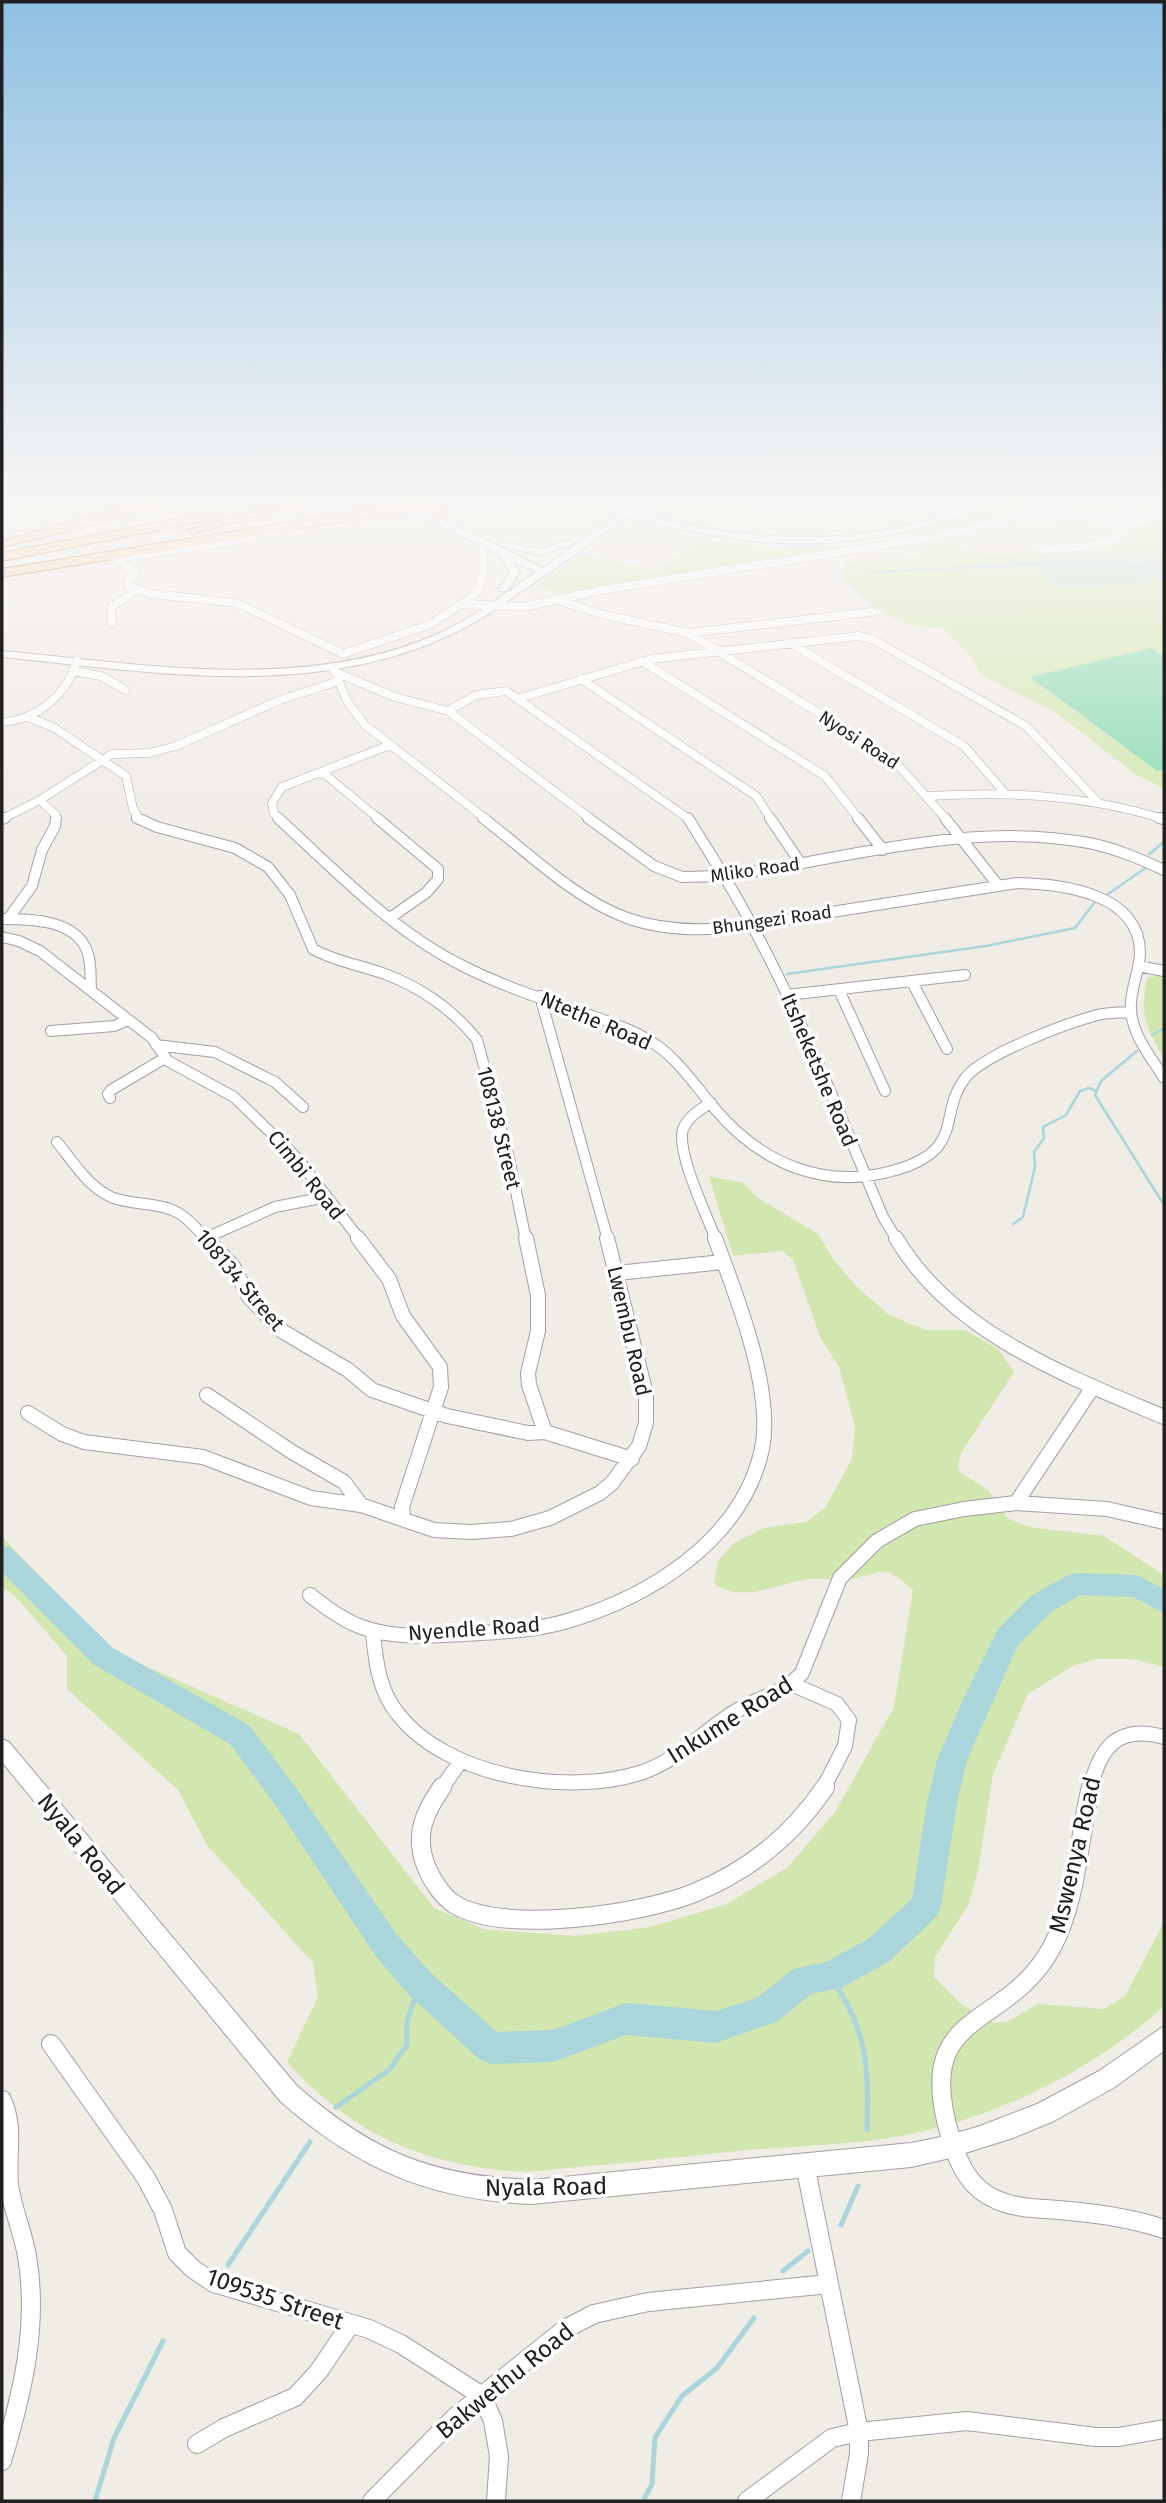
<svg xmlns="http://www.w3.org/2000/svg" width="1166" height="2503" font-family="'Fira Sans',sans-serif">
  <rect width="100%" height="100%" fill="#f0ece6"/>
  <path fill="#d1e7af" d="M1009 496H1059C1037 503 945 539 928 530L962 520Z
    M1136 523H1164V556L1092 550 1039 560 1037 564 1054 587 1097 589 1114 584H1137L1164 579V656L1152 648 1031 678 1157 771 1164 770V788L1138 776 1055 712 980 674 974 660 944 629C895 626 877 611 842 579L845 563C868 557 909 564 927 551L916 542 945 536 967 550 990 555H1005L1064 544 1108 547 1121 540Z
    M704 538 767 548 832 546 835 549 559 595 536 586 582 554 657 571Z
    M1158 975 1164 976V1059C1145 1023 1140 1019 1147 978Z
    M709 1176 743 1183 758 1198 818 1234 834 1260 857 1287 888 1314 925 1330H965L998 1349 1014 1372 961 1453 958 1466 960 1472 988 1490 1008 1518 1029 1527 1104 1536 1164 1575V1667L1133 1659H1096L1073 1666 1028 1694 993 1774 978 1871 968 1905 935 1957 934 1977 961 2004 994 2023 1007 2022 1038 2004 1104 2009 1125 1996 1164 1922V2006C1094 2070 995 2119 901 2136 851 2145 798 2146 748 2150 674 2158 600 2165 526 2172 428 2167 353 2136 287 2062L318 1997 313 1963 207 1845 178 1790 67 1689V1656L14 1595 2 1588V1537L114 1652 299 1734 434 1908 483 1929 576 1936 650 1927 727 1904 788 1867 835 1812 894 1707 913 1590C881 1561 885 1574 850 1579 836 1581 821 1577 807 1579 774 1585 744 1603 714 1584L718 1561 734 1543 763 1528 806 1522 825 1508 852 1459 855 1427 839 1367 821 1339 793 1260 782 1251 733 1256Z"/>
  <path fill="#c4ddcf" d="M1092 550 1164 556V579L1137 584H1114L1097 589 1054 587 1043 576 1037 564 1039 560Z"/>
  <path fill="#88dbb2" d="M1152 648 1164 656V770L1157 771 1030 677Z"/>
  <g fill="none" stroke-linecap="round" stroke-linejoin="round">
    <path stroke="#a9d5db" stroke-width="2.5" d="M872 572 1094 561 1164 571
      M1149 854 1164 842
      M1108 894 1147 867
      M787 974 986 946 1075 928 1095 902
      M1152 1035 1164 1028
      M1137 1051 1101 1081 1095 1095 1164 1205
      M1013 1224 1023 1217 1035 1167 1034 1152 1044 1138 1043 1127 1066 1115 1080 1091 1089 1088 1096 1091"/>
    <path stroke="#a9d5db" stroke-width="5" d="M830 1977C868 2029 869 2068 867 2130
      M336 2107 389 2070 407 2045V2021L420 1984
      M841 2225 858 2186
      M228 2265 310 2142
      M783 2271 808 2251
      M95 2501 114 2438 163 2341
      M643 2501 652 2484 655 2437 682 2396 717 2368 754 2318"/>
    <path fill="#a9d5db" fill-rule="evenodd" d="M2 1545 11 1548 113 1648 250 1726 294 1785 397 1935 431 1973 497 2032 553 2030 626 2003 716 2011 757 1998 793 1969 826 1962 868 1939 912 1899 927 1803 937 1760 966 1693 998 1629 1031 1596 1066 1576 1076 1573 1137 1575 1164 1589V1613L1133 1597 1080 1595 1051 1612 1018 1645 967 1760 957 1803 941 1906 937 1916 890 1961 841 1988 811 1994 778 2021 716 2043 626 2035 553 2062 491 2064 479 2059 409 1995 375 1955 274 1803 230 1744 93 1664 2 1572Z"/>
    <defs>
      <path id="minor-far3" d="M1024 514 1148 521
        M1044 550C1075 545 1117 552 1134 520L1124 502
        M113 556 135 573 127 583 128 586 152 594 237 603 343 654 431 624 461 604 523 607 602 590 934 537 977 527 1070 496
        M122 557 226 543 287 529
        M557 600 601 614 688 633 891 757 946 819
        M465 603C487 588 484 567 482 543
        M112 623 111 607 137 590
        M688 633 872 612
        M790 643 964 746 1004 792
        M642 661 825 776 859 819
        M333 667 347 701 365 725 486 819
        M73 671 101 676 125 690
        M335 672 395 697 448 711
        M581 679 756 796 771 819
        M520 698 651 659 858 636 872 639 1026 726 1097 801
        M27 717 53 727 126 776 133 809 139 819
        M2 722C37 720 68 694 77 660
        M322 772 379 819
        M928 796C1009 791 1086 795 1164 819
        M40 800 56 815V819
        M2 819 40 800 112 754 149 753 176 746 280 700 339 681
        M280 819 274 814 272 803 282 787 390 745
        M591 819 448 711 476 695 506 691 689 819"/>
      <path id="minor-far2" d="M137 818 157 827 235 848 268 867 290 895 313 949C336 962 361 965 385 974 420 987 454 1010 477 1040L509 1158 526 1240
        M278 818C336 871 392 931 463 966 500 985 542 999 581 1012 603 1020 625 1026 645 1038 675 1054 693 1083 715 1109 762 1164 826 1192 899 1169 966 1148 937 1114 966 1077 985 1054 1065 1024 1094 1016 1106 1012 1119 1013 1131 1012
        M377 818 438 869V879L427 892 390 918
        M483 818C528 852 573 898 627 918 695 942 770 922 838 911 898 902 957 892 1017 883 1062 884 1139 893 1140 952 1140 972 1129 990 1131 1011 1133 1036 1151 1057 1164 1078
        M588 818 654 866 682 877 724 876
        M688 818 724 876
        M770 818 801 864
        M858 818 883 850
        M945 818 997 884
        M1159 818 1164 819
        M2 819 5 818
        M724 876C789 984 834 1101 883 1217L897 1240
        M724 876C843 860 969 820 1089 843 1115 848 1140 859 1164 870
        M2 919C30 919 75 919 87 951 92 963 90 977 91 990
        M8 919 32 886 42 850 55 826 56 818
        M2 937 19 941 40 951 152 1038 168 1061 234 1097 298 1159 360 1240
        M1138 966 1164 971
        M912 982 947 1049
        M839 990 885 1091
        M787 995 965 975
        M540 996 608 1240
        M51 1031 114 1026 126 1021
        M156 1045 215 1052 275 1082 303 1107
        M110 1098 108 1094 111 1090 165 1058
        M711 1103C700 1109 688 1117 683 1129 676 1153 707 1215 716 1240
        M57 1142C73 1161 87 1186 111 1197 132 1206 159 1201 180 1214 190 1220 199 1232 208 1240
        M208 1237 275 1207 326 1197"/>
      <path id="minor-far1" d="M206 1238 233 1266 249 1297 282 1331 348 1370 372 1390 447 1416 528 1433 545 1432
        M358 1238 389 1279 403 1316 440 1367 441 1387 402 1507 403 1517
        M526 1238 538 1295V1331L528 1373 529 1385 545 1432 632 1459
        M896 1238C952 1333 1067 1376 1164 1417
        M617 1273 723 1262
        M207 1395 292 1452 344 1482 361 1505
        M28 1413 62 1434 84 1442 203 1457 311 1498 361 1505 434 1530 471 1532 511 1529 550 1518 600 1493 612 1483 639 1446 646 1423V1394L607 1238
        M1016 1503 1093 1387
        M310 1595C325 1607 341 1619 359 1626 392 1639 429 1636 464 1634 497 1632 531 1631 564 1622 648 1598 742 1541 762 1449 774 1389 736 1295 715 1238
        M373 1634C376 1663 379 1691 398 1714 447 1777 566 1796 640 1773 678 1761 704 1730 738 1710 760 1697 785 1693 802 1673L840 1578 877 1541 915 1519 964 1509 1016 1503 1107 1509 1164 1522
        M794 1685 837 1704 849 1720 845 1746 823 1789
        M441 1789 460 1762
        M1090 1789C1100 1747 1118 1724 1164 1737"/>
      <path id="minor" d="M442 1787C424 1813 414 1835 426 1866 431 1879 442 1896 454 1904 504 1935 642 1914 694 1893 748 1871 793 1835 825 1787
        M1091 1787C1078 1839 1078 1898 1052 1947 1006 2033 910 2006 951 2139 959 2165 970 2189 997 2200 1020 2210 1046 2208 1070 2211 1102 2214 1134 2219 1164 2229
        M51 2044 146 2178 163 2210 177 2253 193 2269 214 2283 369 2329 401 2344 482 2396 493 2421 499 2456 496 2501
        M2 2100C15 2128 6 2155 9 2184 12 2209 23 2232 27 2256 39 2326 22 2395 2 2461
        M805 2165 859 2432V2454L851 2501
        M197 2444 224 2428 295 2397 319 2371 350 2325
        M372 2501 455 2417 565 2329 594 2314 648 2302 829 2284
        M747 2501 832 2438 859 2432 967 2421 1096 2437H1119L1164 2429"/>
      <path id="tertiary" d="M343 496C407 496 485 540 543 568L616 515 611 512 613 510H621L638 496H648L630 512C722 534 802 547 896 528 917 524 938 517 958 510 973 505 988 495 1004 496 984 511 953 519 930 525 816 557 736 543 624 517 593 543 559 566 525 589 501 606 476 624 448 636 310 700 148 672 2 657V651C145 664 306 694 442 632 475 616 506 593 536 572L512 561 520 573 507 591H499L498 589 510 573 500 555 426 519 344 498Z
        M569 540 572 541V545L540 555 498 545 503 542 540 549Z
        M2 1739 9 1742 297 2086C373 2152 431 2176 532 2180L911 2143 946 2136 980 2126 1037 2104 1099 2071 1164 2026V2051L1115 2087 1054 2121 1013 2138 946 2159 911 2167 532 2204C430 2200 358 2169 281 2102L2 1762Z"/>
      <path id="primary" d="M163 496H181L86 527 2 547V541Z
        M309 496H328L192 534 186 530Z
        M419 496H440L438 503 447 513 445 516H437L426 504 427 501 404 511 378 516 2 577V569L378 508 397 505Z
        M206 513 212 517 210 520 2 561V553Z"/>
    </defs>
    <use href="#minor-far3" stroke="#a1a1a1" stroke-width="9"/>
    <use href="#minor-far2" stroke="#a1a1a1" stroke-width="12"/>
    <use href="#minor-far1" stroke="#a1a1a1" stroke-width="16"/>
    <use href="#minor" stroke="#a1a1a1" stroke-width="20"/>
    <use href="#tertiary" stroke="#a1a1a1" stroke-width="2"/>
    <use href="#primary" stroke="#955606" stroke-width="2"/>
    <use href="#minor-far3" stroke="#fff" stroke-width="8"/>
    <use href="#minor-far2" stroke="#fff" stroke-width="10"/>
    <use href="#minor-far1" stroke="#fff" stroke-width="14"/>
    <use href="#minor" stroke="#fff" stroke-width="18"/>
    <use href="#tertiary" fill="#fff" fill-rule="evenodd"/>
    <use href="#primary" fill="#f8caa3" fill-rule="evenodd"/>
  </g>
  <linearGradient id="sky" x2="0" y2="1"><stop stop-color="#8fc1e3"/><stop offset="0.59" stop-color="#f8f6f4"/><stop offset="1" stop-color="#f8f6f4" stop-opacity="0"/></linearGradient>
  <rect width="1166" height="846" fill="url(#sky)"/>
  <g text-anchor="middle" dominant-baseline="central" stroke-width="7" stroke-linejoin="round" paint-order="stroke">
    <g font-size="18" fill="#202020" stroke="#fff">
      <text transform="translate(859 740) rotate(33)">Nyosi Road</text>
      <text transform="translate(755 870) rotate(-8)">Mliko Road</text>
      <text transform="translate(772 920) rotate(-8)">Bhungezi Road</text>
    </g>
    <g font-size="21" fill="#202020" stroke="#fff">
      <text transform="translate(596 1021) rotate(23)">Ntethe Road</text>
      <text transform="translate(819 1070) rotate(67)">Itsheketshe Road</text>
      <text transform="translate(499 1128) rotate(76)">108138 Street</text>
      <text transform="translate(306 1175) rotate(51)">Cimbi Road</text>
      <text transform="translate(240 1280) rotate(50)">108134 Street</text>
      <text transform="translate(629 1331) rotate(77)">Lwembu Road</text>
      <text transform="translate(474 1629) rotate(-4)">Nyendle Road</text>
    </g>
    <g font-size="24" fill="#202020" stroke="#fff">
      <text transform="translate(730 1720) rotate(-32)">Inkume Road</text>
      <text transform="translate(81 1844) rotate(51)">Nyala Road</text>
      <text transform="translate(1075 1855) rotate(-77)">Mswenya Road</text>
      <text transform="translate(546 2187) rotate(-1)">Nyala Road</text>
      <text transform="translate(275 2299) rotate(19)">109535 Street</text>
      <text transform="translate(505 2381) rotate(-39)">Bakwethu Road</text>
    </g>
  </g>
  <rect width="1166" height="2503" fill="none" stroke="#202020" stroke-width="7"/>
</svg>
